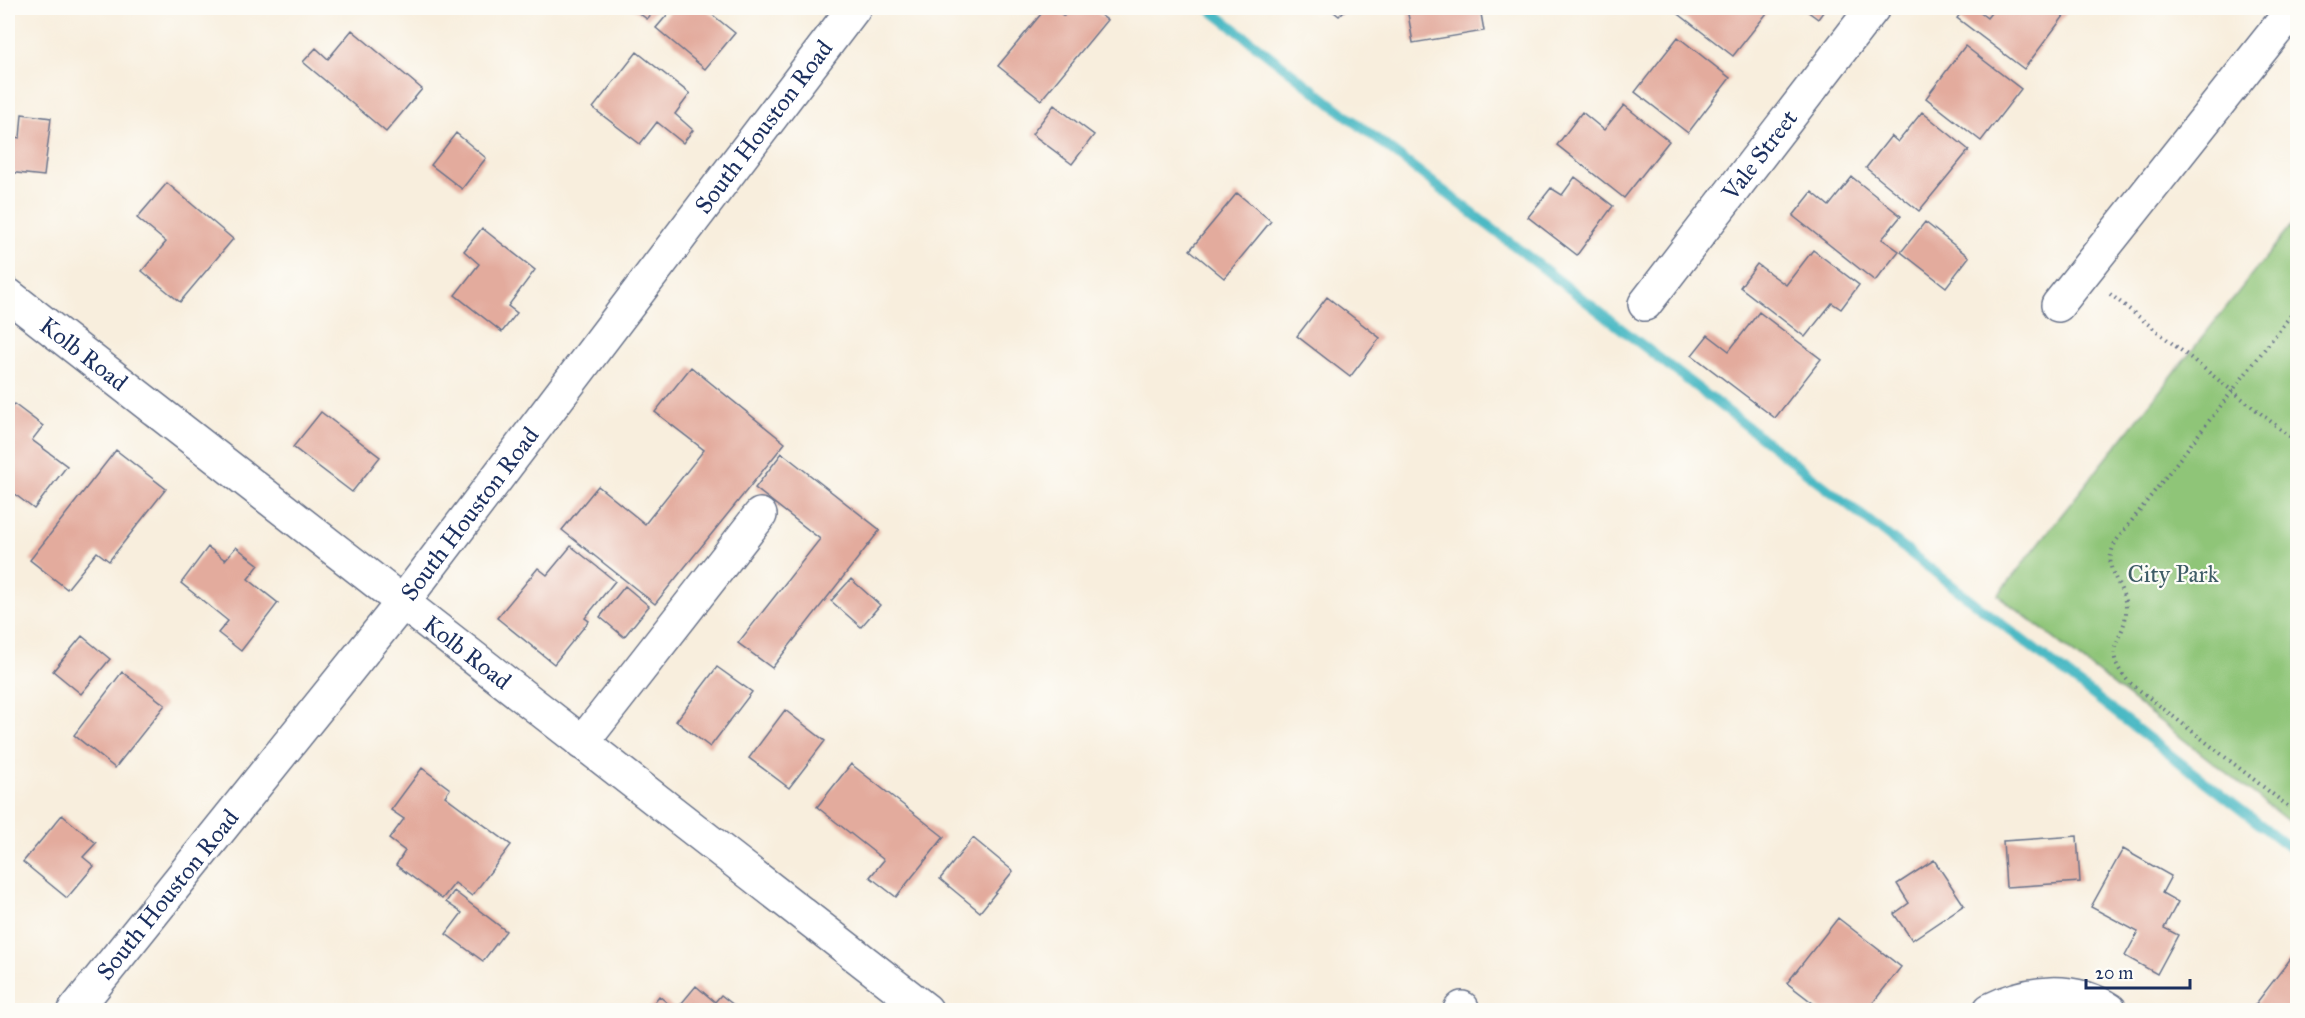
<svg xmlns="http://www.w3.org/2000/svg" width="2305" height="1018" font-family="'IM FELL Great Primer',serif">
  <rect width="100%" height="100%" fill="#fdfcf7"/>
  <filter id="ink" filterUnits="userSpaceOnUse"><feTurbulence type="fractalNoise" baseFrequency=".0167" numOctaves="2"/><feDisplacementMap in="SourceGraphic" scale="12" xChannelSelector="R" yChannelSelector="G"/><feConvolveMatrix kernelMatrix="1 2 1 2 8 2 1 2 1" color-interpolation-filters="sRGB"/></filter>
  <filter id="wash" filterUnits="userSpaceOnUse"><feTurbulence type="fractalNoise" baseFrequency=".008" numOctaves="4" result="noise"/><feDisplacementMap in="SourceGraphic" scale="24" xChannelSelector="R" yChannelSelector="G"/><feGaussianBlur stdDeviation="1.35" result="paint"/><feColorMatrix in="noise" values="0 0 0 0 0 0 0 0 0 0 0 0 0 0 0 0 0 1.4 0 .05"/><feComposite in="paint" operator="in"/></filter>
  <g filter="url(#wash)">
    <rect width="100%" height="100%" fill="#f8eedd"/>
    <path fill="#8fc578" stroke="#557a6b" stroke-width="1.5" d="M2297 218V828L1998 595Z"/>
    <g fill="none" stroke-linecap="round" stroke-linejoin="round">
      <path stroke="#4bb9c4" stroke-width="10" d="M1208 8 2298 854"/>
    </g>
    <g id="blocks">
      <path fill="#e3ab9d" d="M632 8H657L647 19Z
        M673 8H704L735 33 705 69 656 28Z
        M1046 8H1053L1064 16 1070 8H1091L1107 20 1041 100 998 66Z
        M1329 8H1347L1339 16Z
        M1407 8H1480L1484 31 1413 43Z
        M1671 8H1771L1733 56Z
        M1803 8H1826L1818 19Z
        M1965 8H1974L1987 18 1995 8H2061L2067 12 2024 69 1957 18Z
        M352 30 422 89 386 132 303 62 316 48 328 59Z
        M1678 37 1730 78 1688 133 1635 92Z
        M1965 46 2021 89 1981 141 1926 98Z
        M637 52 690 94 675 114 693 130 683 143 657 122 640 144 593 108Z
        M1054 105 1094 135 1072 164 1032 134Z
        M1624 105 1669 141 1624 198 1557 145 1582 112 1604 130Z
        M1922 112 1969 150 1919 211 1866 168 1891 136 1898 142Z
        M22 114 51 118 44 176 8 172V136L20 138Z
        M456 133 486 158 462 189 431 165Z
        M1575 177 1613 206 1577 255 1528 217 1551 188 1562 195Z
        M1852 177 1901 216 1882 239 1899 251 1875 281 1793 216 1812 192 1829 206Z
        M167 183 233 239 180 302 142 271 166 242 137 218Z
        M1237 193 1271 221 1224 278 1190 250Z
        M1925 222 1969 257 1946 287 1901 252Z
        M482 228 535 270 508 306 517 313 502 332 455 295 479 264 464 251Z
        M1813 250 1859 285 1841 309 1832 303 1805 337 1740 287 1757 264 1786 285Z
        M1327 297 1380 338 1350 377 1297 336Z
        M1759 312 1821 359 1775 418 1692 355 1708 335 1729 351Z
        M691 367 785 443 655 604 562 530 598 486 645 524 704 450 655 412Z
        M14 404 43 426 32 440 67 466 34 509 8 489V412Z
        M321 412 380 457 352 492 293 447Z
        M116 450 166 489 109 561 97 552 67 589 30 560Z
        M782 453 880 530 772 668 738 643 820 539 755 488Z
        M571 546 615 581 585 618 589 621 554 664 497 618 538 568 547 575Z
        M208 547 225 560 236 547 259 565 248 579 278 603 241 651 218 633 228 621 181 583Z
        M851 579 880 605 861 627 831 601Z
        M625 586 649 606 624 637 600 617Z
        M82 636 110 659 81 694 53 671Z
        M717 667 752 692 710 747 676 721Z
        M122 672 165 705 115 768 74 735Z
        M785 710 825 741 789 788 749 758Z
        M851 764 944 837 896 897 870 877 884 860 817 807Z
        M422 768 450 789 445 796 511 845 472 896 455 883 442 899 396 865 405 851 389 839 404 819 391 810Z
        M62 815 96 843 83 857 94 866 67 898 23 862Z
        M2077 836 2080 882 2006 887 2003 841Z
        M973 838 1013 871 980 912 940 879Z
        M2123 849 2171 876 2162 893 2178 902 2164 928 2178 935 2157 974 2125 956 2138 932 2091 907Z
        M1934 860 1964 905 1912 940 1894 914 1909 903 1897 884Z
        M454 891 506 931 483 961 446 934 462 913 446 902Z
        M1838 918 1901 967 1871 1005 1878 1010H1822L1787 983Z
        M2298 949V1010H2251Z
        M696 986 715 1002 721 995 740 1010H648L659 996 676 1010Z"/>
    </g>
  </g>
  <g filter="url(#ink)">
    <use href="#blocks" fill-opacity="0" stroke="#68728a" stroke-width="1.5"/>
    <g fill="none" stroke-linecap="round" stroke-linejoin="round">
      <defs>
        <g id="minor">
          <path id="s1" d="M8 295 926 1010"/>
          <path id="s2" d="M1645 304 1873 8"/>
          <path d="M2058 305 2294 8"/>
          <path d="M582 743 760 515"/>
          <path id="s3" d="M75 1010 402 603 854 8"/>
          <path d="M1460 1010 1462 1008"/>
          <path d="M1990 1010C2028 991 2073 986 2110 1010"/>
        </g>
      </defs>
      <use href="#minor" stroke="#68728a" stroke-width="36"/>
      <path stroke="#68728a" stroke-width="4" stroke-dasharray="1.5 4.5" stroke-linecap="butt" d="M2110 294 2298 443
        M2298 306 2116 541C2100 572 2123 579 2126 607 2128 640 2097 647 2129 682L2298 814"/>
      <use href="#minor" stroke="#fff" stroke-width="33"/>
    </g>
  </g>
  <g text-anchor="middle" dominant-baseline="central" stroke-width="4.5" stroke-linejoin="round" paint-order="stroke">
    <g font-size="24" fill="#1b2f5e" stroke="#fdfcf7">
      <text stroke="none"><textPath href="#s3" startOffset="1120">South Houston Road</textPath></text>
      <text stroke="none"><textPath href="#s2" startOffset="188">Vale Street</textPath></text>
      <text stroke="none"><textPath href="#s1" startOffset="96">Kolb Road</textPath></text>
      <text stroke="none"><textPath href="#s3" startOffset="634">South Houston Road</textPath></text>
      <text stroke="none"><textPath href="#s1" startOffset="582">Kolb Road</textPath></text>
      <text stroke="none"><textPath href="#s3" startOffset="148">South Houston Road</textPath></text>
    </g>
    <g font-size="24" fill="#3e5c66" stroke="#fdfcf7">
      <text x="2173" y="574">City Park</text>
    </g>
  </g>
  <rect width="2305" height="1018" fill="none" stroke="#fdfcf7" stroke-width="30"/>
  <path d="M2086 979v9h104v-9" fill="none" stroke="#1b2f5e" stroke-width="3"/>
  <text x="2095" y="979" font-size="18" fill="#1b2f5e" stroke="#fdfcf7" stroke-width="4.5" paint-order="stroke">20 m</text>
</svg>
